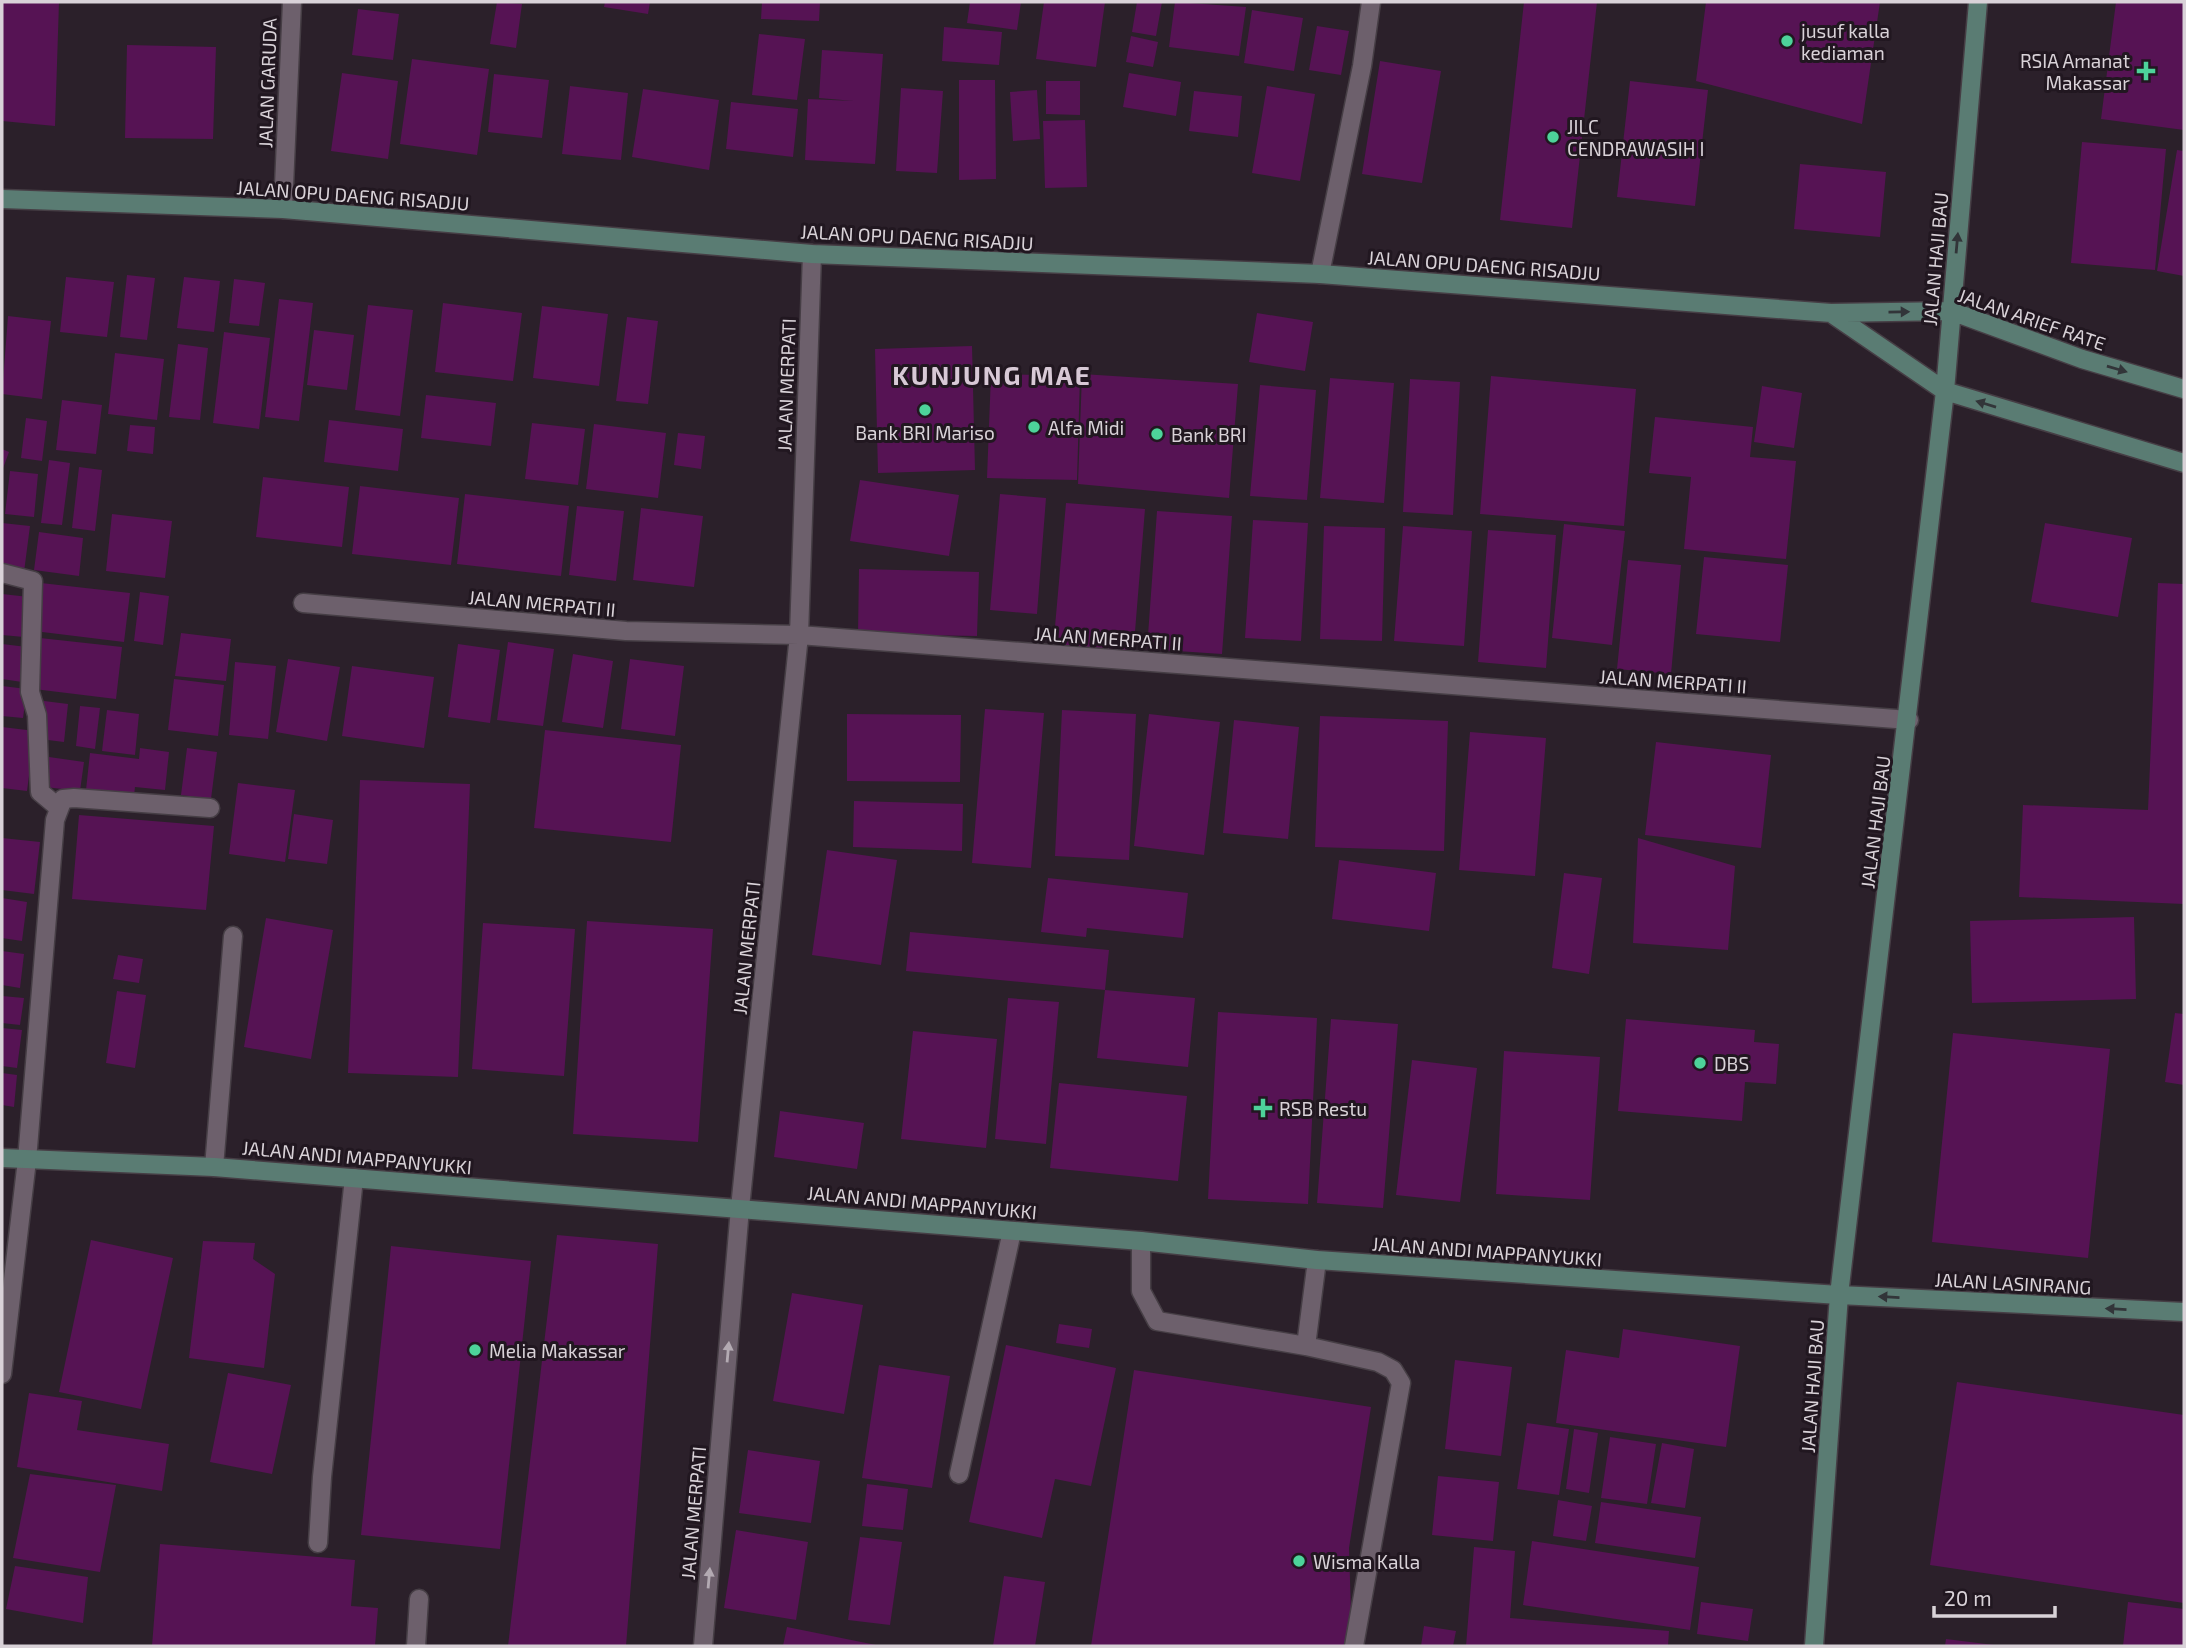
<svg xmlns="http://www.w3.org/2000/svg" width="2186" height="1648" font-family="'Exo 2',sans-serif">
  <rect width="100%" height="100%" fill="#2b202a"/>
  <path fill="#561354" d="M2 2H59L55 126 2 121Z
    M497 2 522 4 516 48 490 44Z
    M605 2H650L648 14 604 7Z
    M762 2H820L819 21 761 19Z
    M970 2H1021L1017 30 967 23Z
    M1044 2H1105L1096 67 1036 59Z
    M1137 2H1162L1156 36 1132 32Z
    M1175 2 1246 7 1239 56 1169 47Z
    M1524 2H1597L1572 228 1500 220Z
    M1706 2H1880L1862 124 1696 81Z
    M2116 2H2184V130L2101 119Z
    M358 9 399 14 393 60 352 55Z
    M1252 10 1303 18 1294 71 1244 63Z
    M1317 26 1349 31 1341 75 1309 70Z
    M944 27 1002 32 999 65 942 61Z
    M759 34 805 39 797 100 752 95Z
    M1131 36 1158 42 1153 67 1126 62Z
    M127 45 216 47 213 139 125 138Z
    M822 50 883 54 875 164 805 160 808 99 854 101 819 98Z
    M412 59 489 69 477 155 400 144Z
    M1380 61 1441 71 1422 183 1362 174Z
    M342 73 398 81 388 159 331 151Z
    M1129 73 1181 82 1176 116 1123 107Z
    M494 74 549 80 542 138 488 132Z
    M959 80H995L996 179 959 180Z
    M1046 81H1080V115L1046 114Z
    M1630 81 1708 90 1695 206 1617 197Z
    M570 86 628 93 621 160 562 154Z
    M1267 86 1315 94 1300 181 1252 173Z
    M901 88 943 91 937 173 896 171Z
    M643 89 719 100 709 170 632 157Z
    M1037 90 1040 139 1013 141 1010 92Z
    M1194 91 1242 96 1238 137 1189 131Z
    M731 102 798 109 793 157 726 149Z
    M1085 120 1087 187 1045 188 1043 121Z
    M2082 142 2166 149 2155 270 2071 263Z
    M2177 150 2184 151V276L2157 271Z
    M1800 164 1886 172 1880 237 1794 229Z
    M127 275 155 278 147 340 120 337Z
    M66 277 114 282 107 337 60 332Z
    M184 277 220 281 214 332 177 328Z
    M234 279 265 283 259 326 229 323Z
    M279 299 313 303 299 421 265 417Z
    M443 303 522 313 513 381 435 372Z
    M368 305 413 310 400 416 355 410Z
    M542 306 608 314 599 386 533 378Z
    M1257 313 1313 322 1305 371 1249 362Z
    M8 316 51 321 42 399 2 394Z
    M627 317 658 321 648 404 616 401Z
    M314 330 354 335 347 390 307 385Z
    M224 332 270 338 259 429 213 423Z
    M178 344 208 348 200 420 169 417Z
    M972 346 975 470 878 473 875 349Z
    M115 353 164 359 157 420 108 414Z
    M991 374 1080 376 1077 480 987 478Z
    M1082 374 1238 384 1229 498 1078 484Z
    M1491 376 1636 389 1624 526 1480 514Z
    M1330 378 1394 383 1384 503 1320 498Z
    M1410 379 1460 382 1453 515 1403 512Z
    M1260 385 1316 390 1307 500 1250 496Z
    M1762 386 1802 393 1794 448 1754 442Z
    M426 395 496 403 491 446 421 438Z
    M62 400 102 405 96 454 56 450Z
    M1655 417 1753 427 1750 457 1796 461 1786 559 1684 549 1691 477 1649 473Z
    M26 418 47 421 42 461 21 458Z
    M329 420 403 429 398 471 324 462Z
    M532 423 585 429 578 485 525 479Z
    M594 424 666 433 658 498 586 489Z
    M130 425 155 427 153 454 127 451Z
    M678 433 705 436 701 469 674 465Z
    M2 449 9 452 2 471Z
    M49 460 70 463 62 525 41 523Z
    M79 467 102 470 95 531 72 528Z
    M10 471 38 474 34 517 5 514Z
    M263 477 349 487 342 547 256 537Z
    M860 480 959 495 949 556 850 541Z
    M360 486 459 498 451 565 352 554Z
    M465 494 569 506 561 576 457 564Z
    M1000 494 1046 498 1037 614 990 610Z
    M1066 503 1145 509 1133 656 1053 649Z
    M577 506 624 511 616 581 569 575Z
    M641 508 703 516 694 587 633 580Z
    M1157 511 1232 516 1222 654 1147 649Z
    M112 514 172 521 165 578 106 571Z
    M1253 520 1308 523 1301 641 1245 638Z
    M2 523 30 526 24 572 2 570Z
    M2045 523 2132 538 2118 617 2031 602Z
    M1564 524 1625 531 1612 645 1552 638Z
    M1324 526 1385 528 1382 641 1320 639Z
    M1403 526 1472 531 1464 646 1394 641Z
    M1488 530 1556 535 1546 668 1478 662Z
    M39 532 83 538 79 576 34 570Z
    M1704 557 1788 565 1780 642 1696 634Z
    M1628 560 1681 565 1671 674 1617 669Z
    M859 569 979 572 977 636 858 634Z
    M41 583 130 593 124 642 34 631Z
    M2158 583 2184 584V904L2019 897 2023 805 2148 810Z
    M140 592 169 596 163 645 134 641Z
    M2 594 29 597 24 637 2 635Z
    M181 633 231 639 226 681 175 676Z
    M40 638 122 647 116 699 34 689Z
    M508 642 554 649 543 726 497 720Z
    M2 644 27 647 22 682 2 679Z
    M458 644 500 650 490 723 448 717Z
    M573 654 613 661 603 728 562 722Z
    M288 659 340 667 327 741 276 732Z
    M630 659 684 666 675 736 621 729Z
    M235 662 276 666 268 739 229 735Z
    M352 666 434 677 424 748 342 736Z
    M174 679 224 685 218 736 168 730Z
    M2 686 27 689 23 718 2 716Z
    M44 701 68 704 64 742 40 739Z
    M80 706 100 708 95 749 76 746Z
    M985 709 1044 713 1031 868 972 863Z
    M107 710 139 714 135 755 102 751Z
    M1062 710 1136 714 1129 860 1055 856Z
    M847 714 961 715 960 782 847 781Z
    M1149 714 1220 722 1204 855 1134 846Z
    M1320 716 1448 721 1444 851 1315 847Z
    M1234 720 1299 727 1288 839 1223 833Z
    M2 727 35 731 27 791 2 788Z
    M545 730 681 745 671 842 534 828Z
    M1470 732 1546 738 1535 876 1459 870Z
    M1656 742 1771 755 1761 848 1645 835Z
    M140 748 169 752 165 790 135 787 134 795 86 790 90 753 139 759Z
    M187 748 217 752 211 799 181 795Z
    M49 757 84 762 80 791 45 787Z
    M360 780 470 784 458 1077 348 1073Z
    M238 783 295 790 285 862 229 854Z
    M854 801 963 804 962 851 853 847Z
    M294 814 333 820 327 864 288 859Z
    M79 815 214 826 206 910 72 899Z
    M2 838 40 842 34 894 2 890Z
    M1638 838 1735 866 1728 950 1633 943Z
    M827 850 897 860 881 965 812 955Z
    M1339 860 1436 873 1429 931 1332 919Z
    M1564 873 1602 878 1589 974 1552 968Z
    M1048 878 1188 893 1183 938 1087 928 1086 937 1041 932Z
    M2 898 27 902 22 941 2 938Z
    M2134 917 2136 999 1972 1003 1970 921Z
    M266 918 333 930 311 1059 244 1047Z
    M587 921 713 929 698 1142 573 1134Z
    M483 923 575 929 564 1076 472 1069Z
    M910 932 1109 950 1105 990 1195 998 1188 1067 1097 1058 1105 990 906 971Z
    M2 951 24 954 20 988 2 985Z
    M118 955 143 959 139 983 113 979Z
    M117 991 146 995 135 1068 106 1063Z
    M2 996 24 998 20 1025 2 1023Z
    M1008 998 1059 1002 1046 1144 995 1139Z
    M1218 1012 1317 1018 1308 1204 1208 1199Z
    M2175 1013 2184 1014V1085L2165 1082Z
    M1331 1019 1398 1024 1383 1208 1317 1203Z
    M1626 1019 1755 1030 1754 1042 1779 1044 1776 1084 1745 1082 1742 1121 1618 1111Z
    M2 1028 22 1030 17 1068 2 1066Z
    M913 1031 997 1039 986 1148 901 1139Z
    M1953 1033 2110 1049 2088 1258 1932 1242Z
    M1504 1051 1600 1057 1590 1200 1496 1194Z
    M1412 1060 1477 1068 1460 1202 1396 1195Z
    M2 1073 17 1075 14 1107 2 1105Z
    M1059 1083 1187 1096 1178 1181 1050 1168Z
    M780 1111 864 1123 857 1169 774 1157Z
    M557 1235 658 1244 626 1646H508Z
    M91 1240 173 1258 141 1409 59 1392Z
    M203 1241 255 1243 253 1259 275 1274 264 1368 189 1358Z
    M391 1246 531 1261 500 1549 361 1535Z
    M792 1293 863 1305 844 1414 773 1401Z
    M1059 1324 1092 1329 1089 1348 1056 1343Z
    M1623 1329 1740 1346 1726 1447 1556 1423 1566 1350 1619 1358Z
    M1006 1345 1116 1368 1091 1486 1055 1479 1042 1538 969 1522Z
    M1455 1360 1512 1367 1501 1456 1445 1449Z
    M879 1365 950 1376 932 1488 862 1478Z
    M1134 1370 1371 1407 1349 1548 1352 1646H1091Z
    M228 1373 291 1385 272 1474 210 1462Z
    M1957 1382 2184 1415V1603L1930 1565Z
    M29 1393 82 1401 77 1430 169 1444 162 1491 17 1467Z
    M1527 1423 1569 1429 1559 1495 1517 1489Z
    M1574 1429 1598 1433 1589 1493 1566 1489Z
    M1610 1437 1656 1444 1647 1504 1601 1498Z
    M1662 1443 1694 1449 1685 1508 1651 1503Z
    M748 1450 820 1461 811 1523 739 1513Z
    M30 1474 116 1485 100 1572 13 1558Z
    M1438 1476 1499 1482 1493 1541 1432 1535Z
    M867 1484 908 1489 903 1530 862 1526Z
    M1558 1500 1592 1506 1586 1541 1553 1536Z
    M1601 1502 1701 1517 1695 1558 1595 1543Z
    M736 1530 808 1542 796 1620 724 1608Z
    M860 1537 902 1542 890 1625 848 1620Z
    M1532 1541 1699 1567 1690 1630 1523 1605Z
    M160 1544 355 1560 351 1606 378 1608 375 1646H152Z
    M1474 1547 1515 1551 1510 1618 1669 1631 1668 1646H1466Z
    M15 1566 88 1577 83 1623 6 1609Z
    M1004 1576 1045 1582 1035 1646H993Z
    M1701 1602 1753 1609 1748 1641 1697 1634Z
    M2128 1602 2184 1609V1646H2123Z
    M1424 1626 1456 1631 1453 1646H1421Z
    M787 1627 876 1645V1646H783Z
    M1946 1639 1994 1645V1646H1945Z"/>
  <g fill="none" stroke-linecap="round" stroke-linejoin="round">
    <defs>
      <path id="lane" d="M1141 1241V1291L1157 1321 1306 1346 1378 1362 1393 1370 1401 1383 1354 1646
        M1306 1346 1317 1260
        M959 1474 1012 1231"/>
      <path id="street" d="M283 209 292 2
        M1320 274 1362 66 1371 2
        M2 573 33 581 30 692 37 715 40 792 59 808
        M303 603 626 631 799 635 1909 720
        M214 1167 233 936
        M2 1374 27 1160 55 820 63 799 74 798 210 808
        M318 1543 322 1477 354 1178
        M416 1646 419 1599
        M703 1646 740 1208 799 635 812 254"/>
      <path id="secondary" d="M2 199 283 209 812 254 1320 274 1831 313 1951 311 2082 359 2184 389
        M1831 313 1945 391 2184 463
        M2 1158 214 1167 1141 1241 1317 1260 1839 1295 2184 1312
        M1814 1646 1839 1295 1945 391 1978 2"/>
    </defs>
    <use href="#lane" stroke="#463e45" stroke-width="21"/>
    <use href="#street" stroke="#463e45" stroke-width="21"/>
    <use href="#secondary" stroke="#463e45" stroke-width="21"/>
    <use href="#lane" stroke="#6d606c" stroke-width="18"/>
    <use href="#street" stroke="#6d606c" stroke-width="18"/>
    <use href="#secondary" stroke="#5a7c73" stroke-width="18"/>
  </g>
  <defs><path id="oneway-solid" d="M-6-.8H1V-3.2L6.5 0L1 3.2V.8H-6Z" transform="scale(1.75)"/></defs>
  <g fill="#323539">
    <use href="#oneway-solid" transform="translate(1957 243) rotate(-85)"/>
    <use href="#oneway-solid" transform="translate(1899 312) rotate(-1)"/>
    <use href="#oneway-solid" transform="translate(2117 369) rotate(16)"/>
    <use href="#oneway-solid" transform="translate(1986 404) rotate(-163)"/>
    <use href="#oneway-solid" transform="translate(1889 1297) rotate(-177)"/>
    <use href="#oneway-solid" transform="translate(2116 1309) rotate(-177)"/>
  </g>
  <g fill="#b3aab2">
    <use href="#oneway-solid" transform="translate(728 1352) rotate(-85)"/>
    <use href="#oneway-solid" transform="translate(709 1578) rotate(-85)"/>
  </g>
  <g fill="#4dd39a" stroke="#211720" stroke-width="2.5">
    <circle cx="1787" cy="41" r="7"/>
    <path d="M2142.5 60.5h7v7h7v7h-7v7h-7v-7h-7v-7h7z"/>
    <circle cx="1553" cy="137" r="7"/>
    <circle cx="925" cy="410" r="7"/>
    <circle cx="1034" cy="427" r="7"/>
    <circle cx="1157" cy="434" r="7"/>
    <circle cx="1700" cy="1063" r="7"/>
    <path d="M1259.5 1097.5h7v7h7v7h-7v7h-7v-7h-7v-7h7z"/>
    <circle cx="475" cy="1350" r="7"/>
    <circle cx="1299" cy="1561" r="7"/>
  </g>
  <g text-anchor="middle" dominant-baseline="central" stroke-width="6" stroke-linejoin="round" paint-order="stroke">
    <g font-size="19" fill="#d9d2d8" stroke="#211720" text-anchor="start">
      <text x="1801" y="30">jusuf kalla<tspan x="1801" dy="22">kediaman</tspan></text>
      <text x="2130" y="60" text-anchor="end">RSIA Amanat<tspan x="2130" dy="22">Makassar</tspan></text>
      <text x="1567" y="126">JILC<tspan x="1567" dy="22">CENDRAWASIH I</tspan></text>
      <text x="1048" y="427">Alfa Midi</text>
      <text x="925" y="432" text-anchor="middle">Bank BRI Mariso</text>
      <text x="1171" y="434">Bank BRI</text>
      <text x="1714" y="1063">DBS</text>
      <text x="1279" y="1108">RSB Restu</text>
      <text x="489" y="1350">Melia Makassar</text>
      <text x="1313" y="1561">Wisma Kalla</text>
    </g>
    <g font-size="19" fill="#d9d2d8" stroke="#211720">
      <text transform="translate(267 83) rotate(-88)">JALAN GARUDA</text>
      <text transform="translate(353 195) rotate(4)">JALAN OPU DAENG RISADJU</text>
      <text transform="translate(917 237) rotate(3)">JALAN OPU DAENG RISADJU</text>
      <text transform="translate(1935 259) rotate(-85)">JALAN HAJI BAU</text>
      <text transform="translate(1484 265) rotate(4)">JALAN OPU DAENG RISADJU</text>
      <text transform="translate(2032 319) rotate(19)">JALAN ARIEF RATE</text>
      <text transform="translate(786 385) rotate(-88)">JALAN MERPATI</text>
      <text transform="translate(542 603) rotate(5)">JALAN MERPATI II</text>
      <text transform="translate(1108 638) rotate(4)">JALAN MERPATI II</text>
      <text transform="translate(1673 681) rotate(4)">JALAN MERPATI II</text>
      <text transform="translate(1875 822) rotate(-83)">JALAN HAJI BAU</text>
      <text transform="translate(746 948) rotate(-84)">JALAN MERPATI</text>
      <text transform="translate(357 1157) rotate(5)">JALAN ANDI MAPPANYUKKI</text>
      <text transform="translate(922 1202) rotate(5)">JALAN ANDI MAPPANYUKKI</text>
      <text transform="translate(1487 1251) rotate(4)">JALAN ANDI MAPPANYUKKI</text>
      <text transform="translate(2013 1283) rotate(3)">JALAN LASINRANG</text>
      <text transform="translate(1812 1386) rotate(-86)">JALAN HAJI BAU</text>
      <text transform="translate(693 1513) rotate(-85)">JALAN MERPATI</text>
    </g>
    <g font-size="26" font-weight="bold" letter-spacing="2" fill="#d8c9d6" stroke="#211720">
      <text x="992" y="374">KUNJUNG MAE</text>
    </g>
  </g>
  <rect width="2186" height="1648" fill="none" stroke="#d9d2d8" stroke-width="7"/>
  <path d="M1934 1606v10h121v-10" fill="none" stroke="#d9d2d8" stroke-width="3.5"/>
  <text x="1944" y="1606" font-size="21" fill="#d9d2d8" stroke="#211720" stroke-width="5" paint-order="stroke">20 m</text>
</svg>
